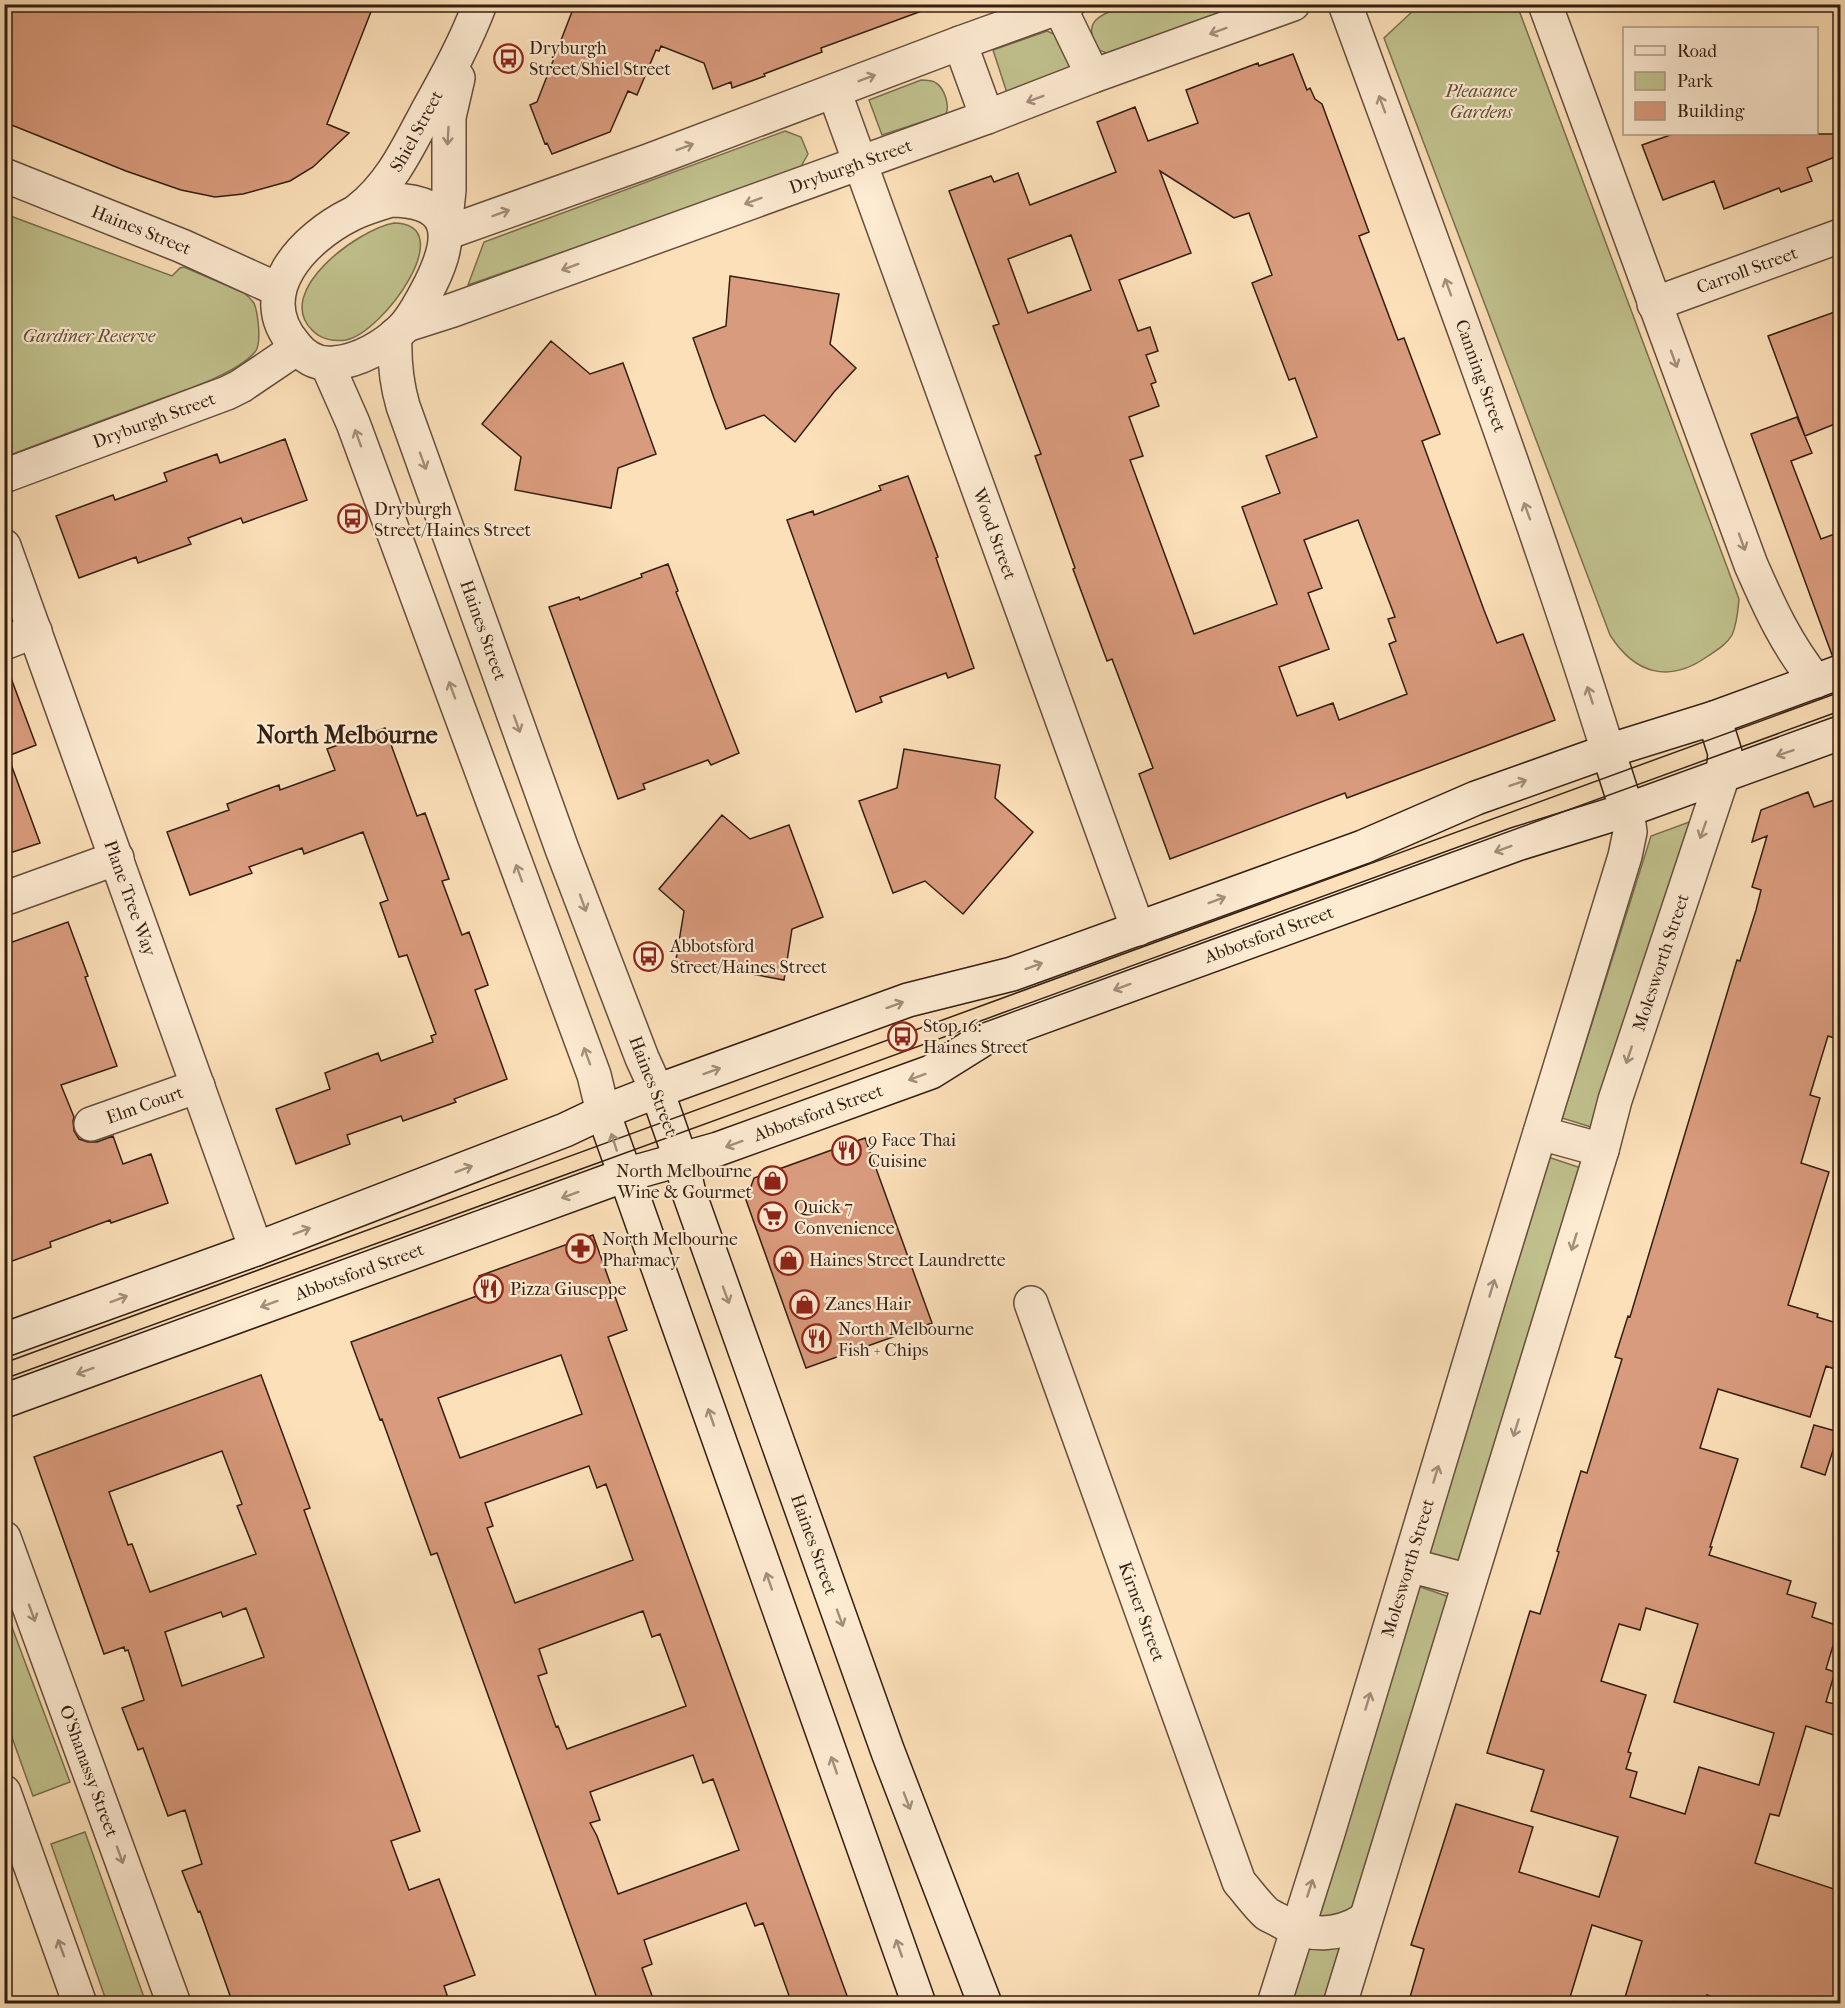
<svg xmlns="http://www.w3.org/2000/svg" width="1845" height="2008" font-family="'IM FELL French Canon',serif">
  <rect width="100%" height="100%" fill="#fce0b9"/>
  <filter id="stains"><feTurbulence type="fractalNoise" baseFrequency=".00333" numOctaves="4"/><feColorMatrix values="0 0 0 0 .2 0 0 0 0 .09 0 0 0 0 .02 0 0 0 .5 -.17"/></filter>
  <radialGradient id="worn" r=".72"><stop offset=".6" stop-color="#630" stop-opacity="0"/><stop offset="1" stop-color="#630" stop-opacity=".3"/></radialGradient>
  <path fill="#c1c28e" stroke="#7a7050" stroke-width="1.5" d="M1424 4 1517 5 1739 599C1738 610 1737 624 1732 635 1727 644 1717 650 1708 656 1669 684 1635 674 1610 635L1384 38 1416 8Z
    M1130 5H1252L1111 55 1099 50C1078 19 1105 13 1130 5Z
    M1047 31 1067 40 1073 58 1063 77 1008 96 993 50Z
    M921 80C926 80 932 80 936 83 944 88 950 105 946 114L882 135 869 100Z
    M785 131 801 137 808 154 799 170 468 285 484 242Z
    M5 214 172 276 180 268 184 267 244 293C248 296 251 299 254 303 258 313 262 344 255 352 234 376 178 392 147 404 100 421 52 439 5 457Z
    M394 223C461 224 384 332 346 340 334 342 320 339 312 330 273 291 359 229 394 223Z
    M1692 821 1591 1127 1562 1118 1651 836Z
    M1548 1157 1584 1169 1460 1565 1426 1554Z
    M1415 1585 1452 1598 1329 2003 1287 2004Z
    M4 1606 70 1782 33 1796 5 1718Z
    M85 1832 146 2003H107L51 1844Z"/>
  <path fill="#d99b7d" stroke="#331e12" stroke-width="1.5" fill-rule="evenodd" d="M4 4H374L327 124 349 133 313 167 290 181 243 194 215 197 181 190 126 171 4 122Z
    M575 4H929L930 8 821 48 822 52 764 74 765 76 732 88 731 82 713 89 704 63 661 46 659 51 656 50 637 95 628 91 610 132 552 154 547 143 545 144 530 105 537 102Z
    M1293 54 1307 90 1310 88 1315 99 1322 104 1369 232 1359 236 1398 340 1404 338 1440 434 1422 441 1484 610 1497 643 1523 634 1555 720 1347 798 1345 793 1170 859 1139 774 1153 768 1112 659 1107 661 1073 569 1075 568 1035 456 1041 454 993 326 999 324 949 191 991 176 994 182 1018 173 1030 205 1116 172 1097 122 1135 107 1148 141 1198 123 1186 90 1258 63 1259 66ZM1160 171 1234 218 1249 213 1272 275 1252 283 1289 380 1295 378 1317 437 1266 456 1280 493 1242 507 1277 604 1194 634 1130 460 1143 456 1129 417 1159 406 1151 384 1156 382 1146 355 1158 351 1150 327 1138 331 1119 280 1191 253ZM1071 235 1091 290 1028 313 1008 259ZM1358 520 1395 617 1388 619 1396 641 1389 644 1407 694 1339 720 1333 703 1297 716 1279 667 1329 649 1308 593 1322 588 1304 540Z
    M1673 134H1840V155L1807 168 1812 181 1781 192 1779 188 1724 209 1714 181 1663 200 1642 145Z
    M730 276 839 294 830 344 856 368 834 392 795 442 764 415 726 429 714 398 693 338 726 326Z
    M1840 310V422L1805 436 1768 336Z
    M551 341 590 374 623 363 656 454 618 468 611 508 515 490 521 457 482 424Z
    M1797 417 1812 453 1791 461 1821 539 1840 532V654L1832 655 1751 434Z
    M285 439 307 500 243 523 241 518 188 538 191 544 138 563 136 557 79 578 56 516 113 495 115 500 167 481 164 473 217 454 220 463Z
    M908 476 938 557 936 558 974 668 948 678 946 673 880 697 882 702 856 712 787 520 813 511 814 515 881 490 879 486Z
    M668 564 678 591 676 592 739 753 711 765 708 760 643 784 645 789 618 799 549 607 579 597 580 600 642 577 641 574Z
    M4 670H8L36 745 8 756 40 843 4 855Z
    M385 728 417 816 425 813 449 879 442 881 462 935 469 932 488 985 475 990 507 1079 454 1099 456 1102 403 1121 401 1116 347 1135 350 1144 296 1164 276 1109 330 1089 325 1073 378 1053 381 1061 433 1042 431 1036 436 1034 407 955 399 957 380 903 388 900 363 832 304 854 302 848 249 867 252 873 190 895 167 832 229 810 227 804 279 785 280 790 335 770 327 749Z
    M904 749 1000 765 995 798 1033 832 963 914 925 881 893 893 859 801 897 788Z
    M1808 792 1814 807 1840 798V1040L1828 1036 1810 1095 1820 1098 1801 1163 1829 1172 1788 1305 1818 1314 1817 1317 1840 1324V1371L1826 1366 1810 1417 1718 1389 1700 1448 1738 1459 1710 1547H1712L1709 1555 1791 1581 1787 1594 1816 1603 1812 1617 1839 1626 1826 1669 1835 1672 1826 1702 1840 1705V1737L1806 1726 1779 1816 1770 1814 1755 1863 1840 1891V2004H1733L1707 1995 1704 2004H1623L1642 1941 1592 1925 1568 2004H1408L1424 1949 1411 1945 1456 1804 1533 1827 1519 1872 1599 1897 1618 1837 1531 1811 1544 1770 1487 1753 1530 1611 1540 1614 1559 1552 1557 1551 1581 1471 1587 1473 1622 1359 1615 1357 1628 1316 1630 1317 1737 960 1740 961 1756 910 1761 890 1752 887 1767 836 1752 842 1761 810ZM1646 1608 1698 1624 1674 1702 1774 1733 1759 1785 1699 1767 1685 1814 1630 1797 1637 1772 1626 1769 1631 1753 1628 1752 1646 1695 1601 1681 1619 1624 1640 1630Z
    M722 815 750 839 789 825 823 917 792 929 784 980 676 960 684 911 659 889Z
    M68 922 88 976 85 977 117 1066 61 1085 74 1117 73 1121 74 1131 79 1139 88 1142H97L113 1136 123 1164 151 1154 168 1203 111 1223 110 1220 50 1242 51 1247 4 1264V945Z
    M865 1138 932 1323 806 1368 746 1200 754 1178Z
    M593 1235 627 1330 608 1337 850 2004H792L763 1923 755 1926 746 1903 644 1940 652 1964 642 1968 655 2004H599L437 1553 431 1555 382 1419 380 1420 351 1342 485 1293 479 1276ZM561 1355 582 1414 460 1458 438 1398ZM589 1466 597 1488 606 1484 633 1560 515 1603 487 1528 493 1526 485 1503ZM643 1611 652 1637 660 1634 686 1706 567 1749 558 1726 556 1727 538 1676 547 1673 539 1649ZM693 1755 703 1783 713 1779 739 1850 618 1894 597 1836 590 1823 600 1820 590 1792Z
    M261 1375 310 1508 304 1510 420 1831 391 1841 409 1890 439 1879 475 1975 444 1986 450 2004H233L200 1911 198 1912 182 1871 202 1864 185 1810 168 1816 143 1748 138 1750 122 1708 144 1700 128 1650 125 1651 124 1647 104 1654 34 1457ZM222 1451 242 1504 237 1506 256 1554 150 1592 132 1544 128 1545 109 1492ZM246 1608 264 1657 182 1686 165 1632 221 1612 223 1617Z
    M1814 1425 1839 1432 1825 1475 1801 1467Z"/>
  <g fill="none" stroke-linecap="round" stroke-linejoin="round">
    <defs>
      <g id="street">
        <path id="s1" d="M1345 4C1436 252 1529 499 1608 751"/>
        <path d="M1545 4 1751 565C1769 606 1787 646 1816 681"/>
        <path d="M1060 8 1093 76"/>
        <path d="M960 43 987 117"/>
        <path id="s2" d="M834 91 1138 929"/>
        <path id="s3" d="M4 175 182 246 279 290"/>
        <path d="M391 200C454 201 454 236 431 283 423 298 414 317 402 329 385 346 359 361 334 363 318 365 305 358 295 345 249 293 305 237 352 214 364 208 378 204 391 200Z"/>
        <path id="s4" d="M358 210C392 184 409 145 429 108 448 74 466 41 480 4"/>
        <path d="M445 229 449 190V117L458 78"/>
        <path d="M446 233 648 161 960 43 1068 4"/>
        <path id="s5" d="M1654 304 1840 236"/>
        <path id="s6" d="M406 325 453 310 987 117 1093 76 1293 4"/>
        <path id="s7" d="M395 335C394 360 396 382 403 406L562 849 642 1058 657 1091"/>
        <path d="M327 364 353 423 594 1075 603 1112"/>
        <path id="s8" d="M4 476 227 393 241 386 297 348"/>
        <path id="s9" d="M4 546 256 1249"/>
        <path d="M4 643 35 631"/>
        <path d="M9 897 117 858"/>
        <path id="s10" d="M91 1124 198 1086"/>
        <path d="M1540 1133 1602 1150"/>
        <path id="s11" d="M1031 1303 1239 1882C1248 1892 1257 1905 1267 1914 1272 1917 1279 1920 1284 1923 1311 1937 1339 1936 1364 1920"/>
        <path id="s12" d="M4 1538 174 2004"/>
        <path d="M1409 1565 1469 1581"/>
        <path d="M4 1792 80 2004"/>
        <path id="s13" d="M1274 2004 1328 1833 1490 1295 1625 856 1630 832 1627 810"/>
        <path id="s14" d="M1340 2004 1602 1150 1615 1100 1723 775"/>
      </g>
      <g id="secondary">
        <path d="M1714 718 1725 753 1723 775"/>
        <path d="M1608 751 1627 810"/>
        <path id="s15" d="M657 1091 681 1160 689 1193 888 1752 985 2004"/>
        <path d="M603 1112 919 2004"/>
        <path d="M4 1340 256 1249 565 1130 603 1112 657 1091 908 1000 1012 974 1363 847 1476 798 1608 751 1714 718 1840 672"/>
        <path id="s16" d="M4 1401 625 1175 718 1149 931 1072 987 1037 1006 1030 1517 844 1627 810 1840 733"/>
      </g>
    </defs>
    <use href="#street" stroke="#654e3c" stroke-width="36"/>
    <use href="#secondary" stroke="#331e12" stroke-width="36"/>
    <use href="#street" stroke="#fdebd2" stroke-width="33"/>
    <use href="#secondary" stroke="#fdebd2" stroke-width="33"/>
    <path stroke="#331e12" stroke-width="1.5" d="M4 1363 1840 692
      M4 1379 1840 711"/>
  </g>
  <defs><path id="oneway-shaft" d="M-6 0H5M1.5-3L5.5 0L1.5 3" fill="none" stroke-width="1.6" stroke-linecap="round" stroke-linejoin="round" transform="scale(1.5)"/></defs>
  <g stroke="#a28f7c">
    <use href="#oneway-shaft" transform="translate(1218 31) rotate(160)"/>
    <use href="#oneway-shaft" transform="translate(867 78) rotate(-21)"/>
    <use href="#oneway-shaft" transform="translate(1035 99) rotate(159)"/>
    <use href="#oneway-shaft" transform="translate(1382 104) rotate(-110)"/>
    <use href="#oneway-shaft" transform="translate(448 136) rotate(93)"/>
    <use href="#oneway-shaft" transform="translate(685 147) rotate(-20)"/>
    <use href="#oneway-shaft" transform="translate(753 201) rotate(160)"/>
    <use href="#oneway-shaft" transform="translate(501 213) rotate(-20)"/>
    <use href="#oneway-shaft" transform="translate(570 267) rotate(160)"/>
    <use href="#oneway-shaft" transform="translate(1448 287) rotate(-110)"/>
    <use href="#oneway-shaft" transform="translate(1674 359) rotate(70)"/>
    <use href="#oneway-shaft" transform="translate(358 438) rotate(-110)"/>
    <use href="#oneway-shaft" transform="translate(423 461) rotate(70)"/>
    <use href="#oneway-shaft" transform="translate(1527 511) rotate(-110)"/>
    <use href="#oneway-shaft" transform="translate(1742 542) rotate(70)"/>
    <use href="#oneway-shaft" transform="translate(452 690) rotate(-110)"/>
    <use href="#oneway-shaft" transform="translate(1590 695) rotate(-108)"/>
    <use href="#oneway-shaft" transform="translate(517 724) rotate(70)"/>
    <use href="#oneway-shaft" transform="translate(1785 753) rotate(161)"/>
    <use href="#oneway-shaft" transform="translate(1518 783) rotate(-19)"/>
    <use href="#oneway-shaft" transform="translate(1703 830) rotate(110)"/>
    <use href="#oneway-shaft" transform="translate(1503 849) rotate(160)"/>
    <use href="#oneway-shaft" transform="translate(519 873) rotate(-110)"/>
    <use href="#oneway-shaft" transform="translate(1217 900) rotate(-20)"/>
    <use href="#oneway-shaft" transform="translate(583 903) rotate(70)"/>
    <use href="#oneway-shaft" transform="translate(1034 966) rotate(-20)"/>
    <use href="#oneway-shaft" transform="translate(1122 987) rotate(160)"/>
    <use href="#oneway-shaft" transform="translate(895 1005) rotate(-20)"/>
    <use href="#oneway-shaft" transform="translate(1629 1055) rotate(108)"/>
    <use href="#oneway-shaft" transform="translate(587 1056) rotate(-110)"/>
    <use href="#oneway-shaft" transform="translate(712 1071) rotate(-20)"/>
    <use href="#oneway-shaft" transform="translate(917 1077) rotate(160)"/>
    <use href="#oneway-shaft" transform="translate(614 1142) rotate(-108)"/>
    <use href="#oneway-shaft" transform="translate(734 1144) rotate(160)"/>
    <use href="#oneway-shaft" transform="translate(464 1169) rotate(-21)"/>
    <use href="#oneway-shaft" transform="translate(570 1195) rotate(160)"/>
    <use href="#oneway-shaft" transform="translate(302 1231) rotate(-21)"/>
    <use href="#oneway-shaft" transform="translate(1574 1242) rotate(107)"/>
    <use href="#oneway-shaft" transform="translate(1492 1288) rotate(-73)"/>
    <use href="#oneway-shaft" transform="translate(726 1295) rotate(70)"/>
    <use href="#oneway-shaft" transform="translate(119 1299) rotate(-20)"/>
    <use href="#oneway-shaft" transform="translate(269 1304) rotate(160)"/>
    <use href="#oneway-shaft" transform="translate(85 1371) rotate(160)"/>
    <use href="#oneway-shaft" transform="translate(711 1417) rotate(-109)"/>
    <use href="#oneway-shaft" transform="translate(1516 1428) rotate(107)"/>
    <use href="#oneway-shaft" transform="translate(1436 1474) rotate(-73)"/>
    <use href="#oneway-shaft" transform="translate(769 1581) rotate(-109)"/>
    <use href="#oneway-shaft" transform="translate(32 1613) rotate(70)"/>
    <use href="#oneway-shaft" transform="translate(840 1618) rotate(70)"/>
    <use href="#oneway-shaft" transform="translate(1368 1701) rotate(-73)"/>
    <use href="#oneway-shaft" transform="translate(834 1765) rotate(-109)"/>
    <use href="#oneway-shaft" transform="translate(907 1801) rotate(69)"/>
    <use href="#oneway-shaft" transform="translate(120 1855) rotate(70)"/>
    <use href="#oneway-shaft" transform="translate(1310 1888) rotate(-72)"/>
    <use href="#oneway-shaft" transform="translate(61 1948) rotate(-110)"/>
    <use href="#oneway-shaft" transform="translate(899 1948) rotate(-109)"/>
  </g>
  <defs>
    <symbol id="bus-ring" viewBox="-11 -11 22 22"><circle r="9.5" fill="#fdebd2" stroke="#8f2418" stroke-width="1.5"/><path d="M-5-6H5V4H4V6H2V4H-2V6H-4V4H-5ZM-3.5-4V0h7V-4ZM-3.5 1.2v1.5H-2V1.2ZM2 1.2v1.5H3.5V1.2Z" fill="#8f2418"/></symbol>
    <symbol id="restaurant-ring" viewBox="-11 -11 22 22"><circle r="9.5" fill="#fdebd2" stroke="#8f2418" stroke-width="1.5"/><path d="M-5-6h1v4h1v-4h1v4h1v-4h1v5L-1.5 .5V6h-2V.5L-5-1ZM5-6V6H3V1.5H1.5Q1.5-4 5-6Z" fill="#8f2418"/></symbol>
    <symbol id="shop-ring" viewBox="-11 -11 22 22"><circle r="9.5" fill="#fdebd2" stroke="#8f2418" stroke-width="1.5"/><path d="M-5-2.5h2.3a2.7 3.5 0 0 1 5.4 0H5L5.5 6h-11ZM-1.5-2.5h3a1.5 2.3 0 0 0-3 0Z" fill="#8f2418"/></symbol>
    <symbol id="supermarket-ring" viewBox="-11 -11 22 22"><circle r="9.5" fill="#fdebd2" stroke="#8f2418" stroke-width="1.5"/><path d="M-6-5.5h2.5l.6 2H6L4.5 2H-2.5L-4.4-4H-6ZM-1.5 3.2a1.3 1.3 0 1 0 .1 0ZM3 3.2a1.3 1.3 0 1 0 .1 0Z" fill="#8f2418"/></symbol>
    <symbol id="pharmacy-ring" viewBox="-11 -11 22 22"><circle r="9.5" fill="#fdebd2" stroke="#8f2418" stroke-width="1.5"/><path d="M-2-6h4v4h4v4h-4v4h-4v-4h-4v-4h4Z" fill="#8f2418"/></symbol>
  </defs>
  <g fill-rule="evenodd">
    <use href="#bus-ring" x="492" y="42" width="33" height="33"/>
    <use href="#bus-ring" x="336" y="502" width="33" height="33"/>
    <use href="#bus-ring" x="632" y="940" width="33" height="33"/>
    <use href="#bus-ring" x="886" y="1020" width="33" height="33"/>
    <use href="#restaurant-ring" x="830" y="1134" width="33" height="33"/>
    <use href="#shop-ring" x="756" y="1164" width="33" height="33"/>
    <use href="#supermarket-ring" x="756" y="1200" width="33" height="33"/>
    <use href="#pharmacy-ring" x="564" y="1232" width="33" height="33"/>
    <use href="#shop-ring" x="772" y="1244" width="33" height="33"/>
    <use href="#restaurant-ring" x="472" y="1272" width="33" height="33"/>
    <use href="#shop-ring" x="788" y="1288" width="33" height="33"/>
    <use href="#restaurant-ring" x="800" y="1322" width="33" height="33"/>
  </g>
  <g text-anchor="middle" dominant-baseline="central" stroke-width="4.5" stroke-linejoin="round" paint-order="stroke">
    <g font-size="18" fill="#331e12" stroke="#fdebd2" text-anchor="start">
      <text x="529" y="48">Dryburgh<tspan x="529" dy="21">Street/Shiel Street</tspan></text>
      <text x="374" y="509">Dryburgh<tspan x="374" dy="21">Street/Haines Street</tspan></text>
      <text x="670" y="946">Abbotsford<tspan x="670" dy="21">Street/Haines Street</tspan></text>
      <text x="923" y="1026">Stop 16:<tspan x="923" dy="21">Haines Street</tspan></text>
      <text x="868" y="1140">9 Face Thai<tspan x="868" dy="21">Cuisine</tspan></text>
      <text x="752" y="1171" text-anchor="end">North Melbourne<tspan x="752" dy="21">Wine &amp; Gourmet</tspan></text>
      <text x="794" y="1207">Quick 7<tspan x="794" dy="21">Convenience</tspan></text>
      <text x="602" y="1239">North Melbourne<tspan x="602" dy="21">Pharmacy</tspan></text>
      <text x="809" y="1260">Haines Street Laundrette</text>
      <text x="510" y="1289">Pizza Giuseppe</text>
      <text x="825" y="1304">Zanes Hair</text>
      <text x="838" y="1329">North Melbourne<tspan x="838" dy="21">Fish + Chips</tspan></text>
    </g>
    <g font-size="18" font-style="italic" fill="#5e4f37" stroke="#fdebd2">
      <text x="1481" y="91">Pleasance<tspan x="1481" dy="21">Gardens</tspan></text>
      <text x="89" y="336">Gardiner Reserve</text>
    </g>
    <g font-size="18" fill="#331e12" stroke="#fdebd2">
      <text stroke="none"><textPath href="#s4" startOffset="99">Shiel Street</textPath></text>
      <text stroke="none"><textPath href="#s6" startOffset="472">Dryburgh Street</textPath></text>
      <text stroke="none"><textPath href="#s3" startOffset="148">Haines Street</textPath></text>
      <text stroke="none"><textPath href="#s5" startOffset="99">Carroll Street</textPath></text>
      <text stroke="none"><textPath href="#s1" startOffset="396">Canning Street</textPath></text>
      <text stroke="none"><textPath href="#s8" startOffset="160">Dryburgh Street</textPath></text>
      <text stroke="none"><textPath href="#s2" startOffset="471">Wood Street</textPath></text>
      <text stroke="none"><textPath href="#s7" startOffset="310">Haines Street</textPath></text>
      <text stroke="none"><textPath href="#s9" startOffset="374">Plane Tree Way</textPath></text>
      <text stroke="none"><textPath href="#s16" startOffset="1350">Abbotsford Street</textPath></text>
      <text stroke="none"><textPath href="#s14" startOffset="1090">Molesworth Street</textPath></text>
      <text transform="translate(653 1086) rotate(69)">Haines Street</text>
      <text stroke="none"><textPath href="#s10" startOffset="57">Elm Court</textPath></text>
      <text stroke="none"><textPath href="#s16" startOffset="864">Abbotsford Street</textPath></text>
      <text stroke="none"><textPath href="#s16" startOffset="378">Abbotsford Street</textPath></text>
      <text stroke="none"><textPath href="#s15" startOffset="480">Haines Street</textPath></text>
      <text stroke="none"><textPath href="#s13" startOffset="456">Molesworth Street</textPath></text>
      <text stroke="none"><textPath href="#s11" startOffset="328">Kirner Street</textPath></text>
      <text stroke="none"><textPath href="#s12" startOffset="248">O'Shanassy Street</textPath></text>
    </g>
    <g font-size="24" font-weight="bold" fill="#331e12" stroke="#fdebd2">
      <text x="347" y="735">North Melbourne</text>
    </g>
  </g>
  <rect width="1845" height="2008" fill="none" stroke="#fce0b9" stroke-width="24"/>
  <rect x="6" y="6" width="1833" height="1996" fill="none" stroke="#331e12" stroke-width="3"/>
  <rect x="12" y="12" width="1821" height="1984" fill="none" stroke="#331e12" stroke-width="1.5"/>
  <rect x="1623" y="27" width="195" height="108" fill="#fdebd2" stroke="#ac9985" stroke-width="1.5"/>
  <rect x="1635" y="46" width="30" height="9" fill="#fdebd2" stroke="#ac9985" stroke-width="1.5"/>
  <text x="1677" y="57" font-size="18" fill="#331e12">Road</text>
  <rect x="1635" y="72" width="30" height="18" fill="#c1c28e" stroke="#ac9985" stroke-width="1.5"/>
  <text x="1677" y="87" font-size="18" fill="#331e12">Park</text>
  <rect x="1635" y="102" width="30" height="18" fill="#d99b7d" stroke="#ac9985" stroke-width="1.5"/>
  <text x="1677" y="117" font-size="18" fill="#331e12">Building</text>
  <rect width="100%" height="100%" filter="url(#stains)"/>
  <rect width="100%" height="100%" fill="url(#worn)"/>
</svg>
